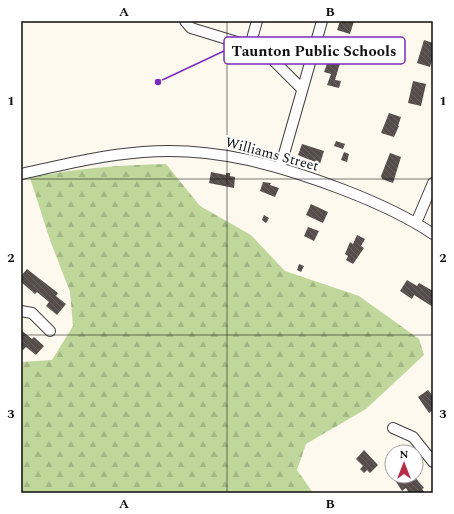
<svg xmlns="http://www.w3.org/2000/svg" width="454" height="514" font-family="Spectral,serif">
  <defs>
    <pattern id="forest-firs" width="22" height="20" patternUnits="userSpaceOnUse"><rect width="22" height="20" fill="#bfd79b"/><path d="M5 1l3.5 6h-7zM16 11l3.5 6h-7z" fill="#a3b784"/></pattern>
    <pattern id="building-back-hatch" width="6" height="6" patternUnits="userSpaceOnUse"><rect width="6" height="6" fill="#564d4b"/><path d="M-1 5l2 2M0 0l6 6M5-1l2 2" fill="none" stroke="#696261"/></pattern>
  </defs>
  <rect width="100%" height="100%" fill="#fef9ef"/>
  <path fill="url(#forest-firs)" d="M166 164 200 206 251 235 285 271 359 296 419 339 424 355 366 409 306 444 297 470 313 493H21V362L52 360 73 326 70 292 50 240 30 178C75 168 120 165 166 164Z"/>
  <path fill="url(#building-back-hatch)" d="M340 21H354L350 34 337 30Z
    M424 40 433 43V57L430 67 417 63Z
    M330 56 341 60 335 80 341 81 339 88 327 85 331 74 324 72Z
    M413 81 426 84 421 106 408 103Z
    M389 113 401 117 398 126H399L394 137 381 133Z
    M336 141 345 144 343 149 334 146Z
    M302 144 324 151 320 164 298 155Z
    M344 152 349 154 347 162 341 160Z
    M390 153 401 157 393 183 382 179 381 176Z
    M211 172 226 175V173H230V176L235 177 234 188 209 183Z
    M263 182 271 183 270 185 279 188 275 197 260 191Z
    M311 204 328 212 323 223 306 215Z
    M264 215 269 218 266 223 262 220Z
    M308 227 319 231 314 241 304 236Z
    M357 235 365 239 361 246 364 248 353 264 346 260 348 256 345 254 350 242 353 244Z
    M299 264 304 266 301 272 297 270Z
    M27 269 58 293 56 296 66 304 57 315 46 306 49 302 37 292 35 294 21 282V276Z
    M407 280 417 286 419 283 433 291V307L414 295 412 299 400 291Z
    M21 330 32 339 34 337 44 346 36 355 26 347 23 350 21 348Z
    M428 390 433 396V410L429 413 418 397Z
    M364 450 378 465 370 473 367 470 364 473 360 469 363 466 356 459Z
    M394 476H408L409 479 414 476 424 488 422 489 425 493H409L406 488 402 491 393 477Z"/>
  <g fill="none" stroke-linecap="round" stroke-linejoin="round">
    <defs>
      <path id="minor" d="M185 21 191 28 250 46
        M257 21 250 46 268 55 302 89
        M280 168 322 21
        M21 174C61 165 102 155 143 152 213 146 279 165 344 190 375 202 405 215 433 234
        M416 223 433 183
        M21 311 32 313 50 331
        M393 428 413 437 433 462"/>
    </defs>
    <use href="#minor" stroke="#414141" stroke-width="12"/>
    <use href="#minor" stroke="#fff" stroke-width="10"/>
  </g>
  <path fill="none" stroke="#0e0e0e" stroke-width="1" stroke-opacity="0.55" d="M227 21V493M21 179H433M21 335H433"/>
  <g text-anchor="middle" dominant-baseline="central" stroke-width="4" stroke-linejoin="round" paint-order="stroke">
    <g font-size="14" fill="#0e0e0e" stroke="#fff">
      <text transform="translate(272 154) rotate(15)">Williams Street</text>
    </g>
  </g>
  <path fill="none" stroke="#7b2cbf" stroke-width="1.5" d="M158 82L224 51"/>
  <circle fill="#7b2cbf" stroke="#fff" stroke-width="1.5" cx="158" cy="82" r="4"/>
  <rect fill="#fff" stroke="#7b2cbf" stroke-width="1.5" x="224" y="37" width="181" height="27" rx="4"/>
  <g font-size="15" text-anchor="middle" font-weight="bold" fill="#0e0e0e">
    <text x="314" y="56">Taunton Public Schools</text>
  </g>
  <rect width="454" height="514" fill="none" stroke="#ffffff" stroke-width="44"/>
  <g transform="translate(404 464)"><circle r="19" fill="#ffffff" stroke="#9f9f9f"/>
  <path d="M0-3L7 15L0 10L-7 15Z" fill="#b72d49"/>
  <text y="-6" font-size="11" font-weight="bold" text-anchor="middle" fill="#0e0e0e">N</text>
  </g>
  <rect x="22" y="22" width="410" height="470" fill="none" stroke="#0e0e0e" stroke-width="1.5"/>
  <g font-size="13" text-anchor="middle" font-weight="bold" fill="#0e0e0e">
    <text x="124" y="16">A</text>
    <text x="330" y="16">B</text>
    <text x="11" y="105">1</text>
    <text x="443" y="105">1</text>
    <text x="11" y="262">2</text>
    <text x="443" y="262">2</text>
    <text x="11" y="418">3</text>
    <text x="443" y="418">3</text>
    <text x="124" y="508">A</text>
    <text x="330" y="508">B</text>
  </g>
</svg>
